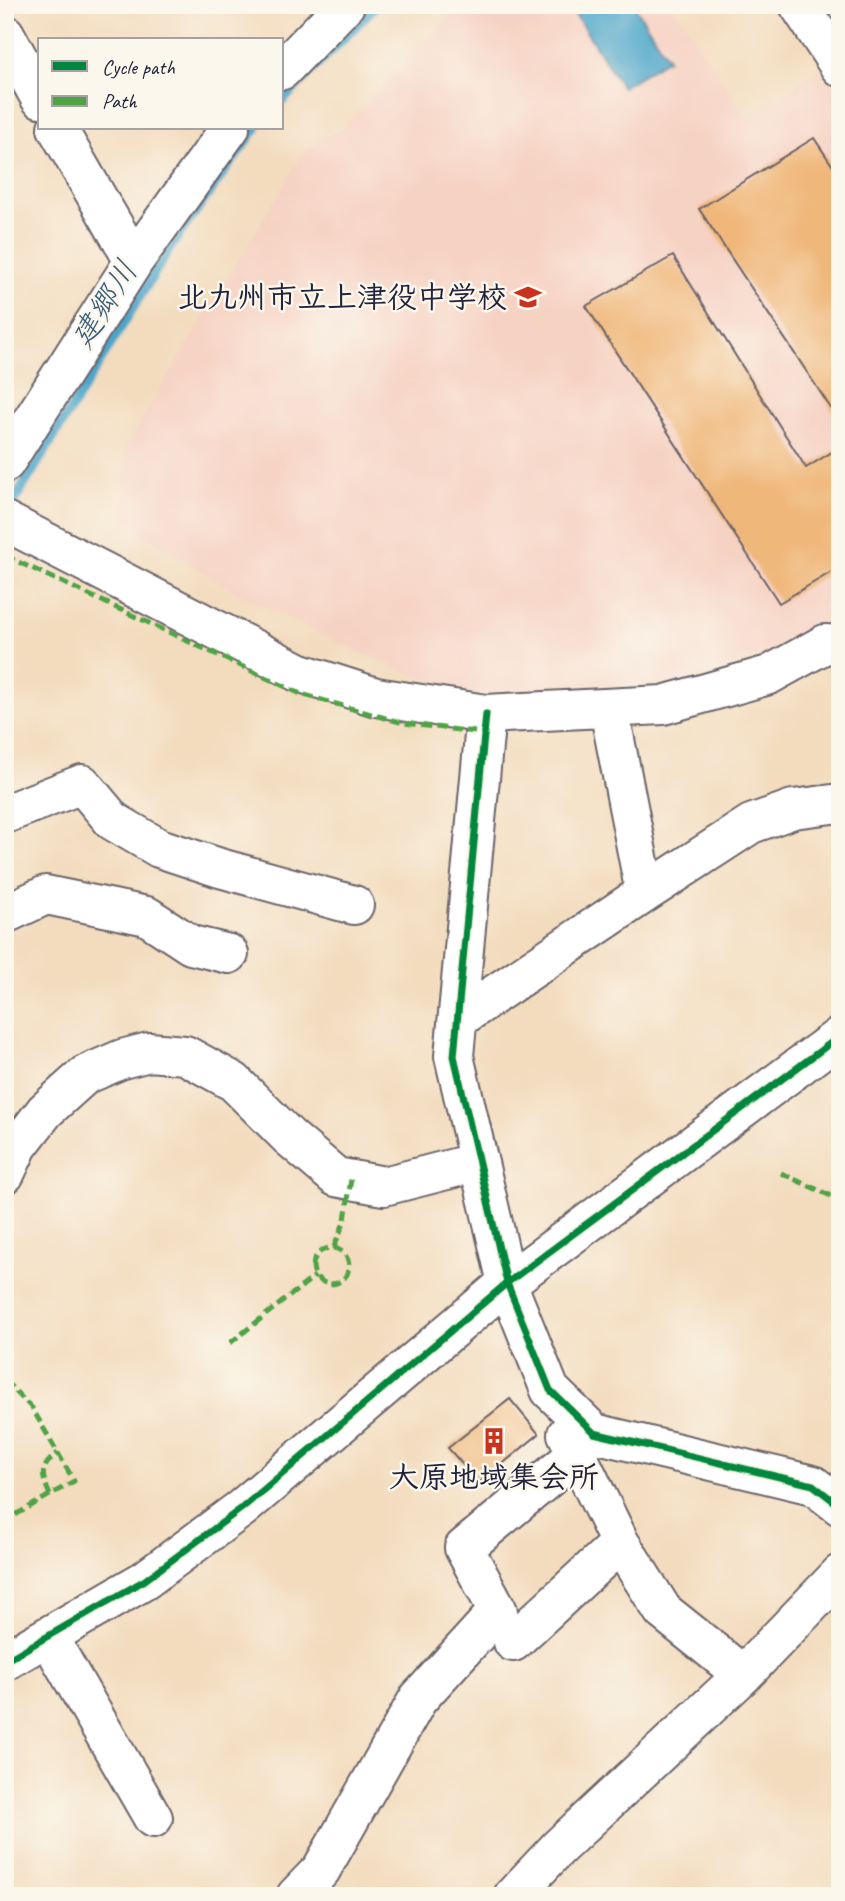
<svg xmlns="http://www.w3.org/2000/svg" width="845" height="1901" font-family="Caveat,'Klee One',sans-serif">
  <rect width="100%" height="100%" fill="#fbf7ec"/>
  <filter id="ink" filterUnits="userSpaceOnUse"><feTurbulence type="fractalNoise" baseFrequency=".0143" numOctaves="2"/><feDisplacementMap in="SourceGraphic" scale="14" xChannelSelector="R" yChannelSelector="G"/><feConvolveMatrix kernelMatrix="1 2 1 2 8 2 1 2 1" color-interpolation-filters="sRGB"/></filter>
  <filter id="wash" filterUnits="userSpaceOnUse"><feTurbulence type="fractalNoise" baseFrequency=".00686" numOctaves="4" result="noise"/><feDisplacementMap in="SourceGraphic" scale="28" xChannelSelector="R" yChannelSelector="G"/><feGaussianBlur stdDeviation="1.57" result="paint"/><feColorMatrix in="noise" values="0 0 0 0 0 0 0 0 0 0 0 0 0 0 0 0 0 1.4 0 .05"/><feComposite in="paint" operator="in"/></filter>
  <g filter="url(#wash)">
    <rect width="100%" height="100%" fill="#f3dcbe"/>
    <path fill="#f6d2c3" d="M461 5H673L747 119 821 67 840 95V613L793 644 681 682 624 690 469 693 435 684 336 642 226 587 121 519 126 445 306 148 342 128Z"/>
    <path fill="#4ca5ca" stroke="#376482" stroke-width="2" d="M569 5H634L668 59 622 87Z"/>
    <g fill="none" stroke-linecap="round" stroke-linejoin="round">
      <path stroke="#4ca5ca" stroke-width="10" d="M282 101 376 5
        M6 514 174 241 256 128"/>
    </g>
    <g id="blocks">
      <path fill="#f0b77a" d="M814 138 840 177V422L699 209Z
        M673 256 806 468 840 447V567L779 603 586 306Z
        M510 1399 539 1434 479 1483 448 1448Z"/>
    </g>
  </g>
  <g filter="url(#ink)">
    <use href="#blocks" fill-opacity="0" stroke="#6b6369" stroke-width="2"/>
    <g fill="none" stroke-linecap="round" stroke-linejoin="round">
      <defs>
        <path id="minor" d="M799 5 840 67
          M5 34 40 98
          M282 70 345 5
          M57 128 134 261
          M5 463 134 261 230 128
          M5 521 298 672 376 697 486 714 663 705 769 675 825 644 840 645
          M609 709 645 893
          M486 714 454 1056 507 1283 550 1390 594 1433 813 1485 840 1506
          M5 814 82 784 113 821 159 848 220 868 354 905
          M5 914 46 895 147 916 191 945 229 954
          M458 1019 645 893 751 824 793 809 840 803
          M5 1174 18 1146 45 1111 85 1075 122 1059 149 1052 185 1055 234 1082 289 1137 336 1177 384 1186 478 1162
          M567 1434 620 1543 663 1611 743 1675
          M48 1636 153 1818
          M513 1642 620 1543
          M5 1661 145 1580 242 1508 507 1283 840 1036
          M296 1896 321 1870 418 1699 498 1611 464 1548 576 1455
          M513 1896 559 1847 743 1675 840 1574"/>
      </defs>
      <use href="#minor" stroke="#6b6369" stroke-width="42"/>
      <use href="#minor" stroke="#fff" stroke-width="38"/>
      <path stroke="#50a245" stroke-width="5" stroke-dasharray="10 5" stroke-linecap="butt" d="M5 559 10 558 301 694 403 723 483 733
        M781 1173 840 1200
        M334 1247 345 1220 351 1179
        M313 1266a18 18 0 1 1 36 0a18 18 0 1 1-36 0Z
        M230 1343 315 1276
        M5 1381 32 1408 74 1481 5 1521
        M50 1495C41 1474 39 1468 58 1453"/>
      <defs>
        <path id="cycleway" d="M486 714 454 1056 507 1283 550 1390 594 1433 813 1485 840 1506
          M5 1661 145 1580 242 1508 507 1283 840 1036"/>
      </defs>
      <use href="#cycleway" stroke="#fbf7ec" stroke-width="11"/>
      <use href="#cycleway" stroke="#00873e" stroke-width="7"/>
    </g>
  </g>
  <defs>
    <symbol id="school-bare" viewBox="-9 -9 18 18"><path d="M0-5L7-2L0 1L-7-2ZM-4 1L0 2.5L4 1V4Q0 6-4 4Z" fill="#c8321e" stroke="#fbf7ec" stroke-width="2.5" paint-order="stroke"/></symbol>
    <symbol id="building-bare" viewBox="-9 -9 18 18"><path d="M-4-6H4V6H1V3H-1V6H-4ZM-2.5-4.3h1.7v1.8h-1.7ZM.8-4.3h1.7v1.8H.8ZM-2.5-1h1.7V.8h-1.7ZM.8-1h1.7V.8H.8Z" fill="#c8321e" stroke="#fbf7ec" stroke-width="2.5" paint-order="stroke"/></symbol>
  </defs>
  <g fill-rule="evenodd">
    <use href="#school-bare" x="509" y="278" width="38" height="38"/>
    <use href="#building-bare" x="475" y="1422" width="38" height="38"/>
  </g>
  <g text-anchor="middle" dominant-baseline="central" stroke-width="5" stroke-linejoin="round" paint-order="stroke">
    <g font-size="30" font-weight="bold" fill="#22223b" stroke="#fbf7ec" text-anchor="end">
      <text x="507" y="297">北九州市立上津役中学校</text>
      <text x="494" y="1477" text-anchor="middle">大原地域集会所</text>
    </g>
    <g font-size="32" font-style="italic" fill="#355d7b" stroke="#fbf7ec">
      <text transform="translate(104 304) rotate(-58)">建郷川</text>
    </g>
  </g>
  <rect width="845" height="1901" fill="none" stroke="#fbf7ec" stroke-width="28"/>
  <rect x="38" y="38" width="245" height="91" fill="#fbf7ec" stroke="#a4a2a5" stroke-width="2"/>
  <rect x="52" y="61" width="35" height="10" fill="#00873e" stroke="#a4a2a5" stroke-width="2"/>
  <text x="102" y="74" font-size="21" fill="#22223b">Cycle path</text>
  <rect x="52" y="96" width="35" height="10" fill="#50a245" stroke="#a4a2a5" stroke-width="2"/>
  <text x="102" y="108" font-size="21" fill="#22223b">Path</text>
</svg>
